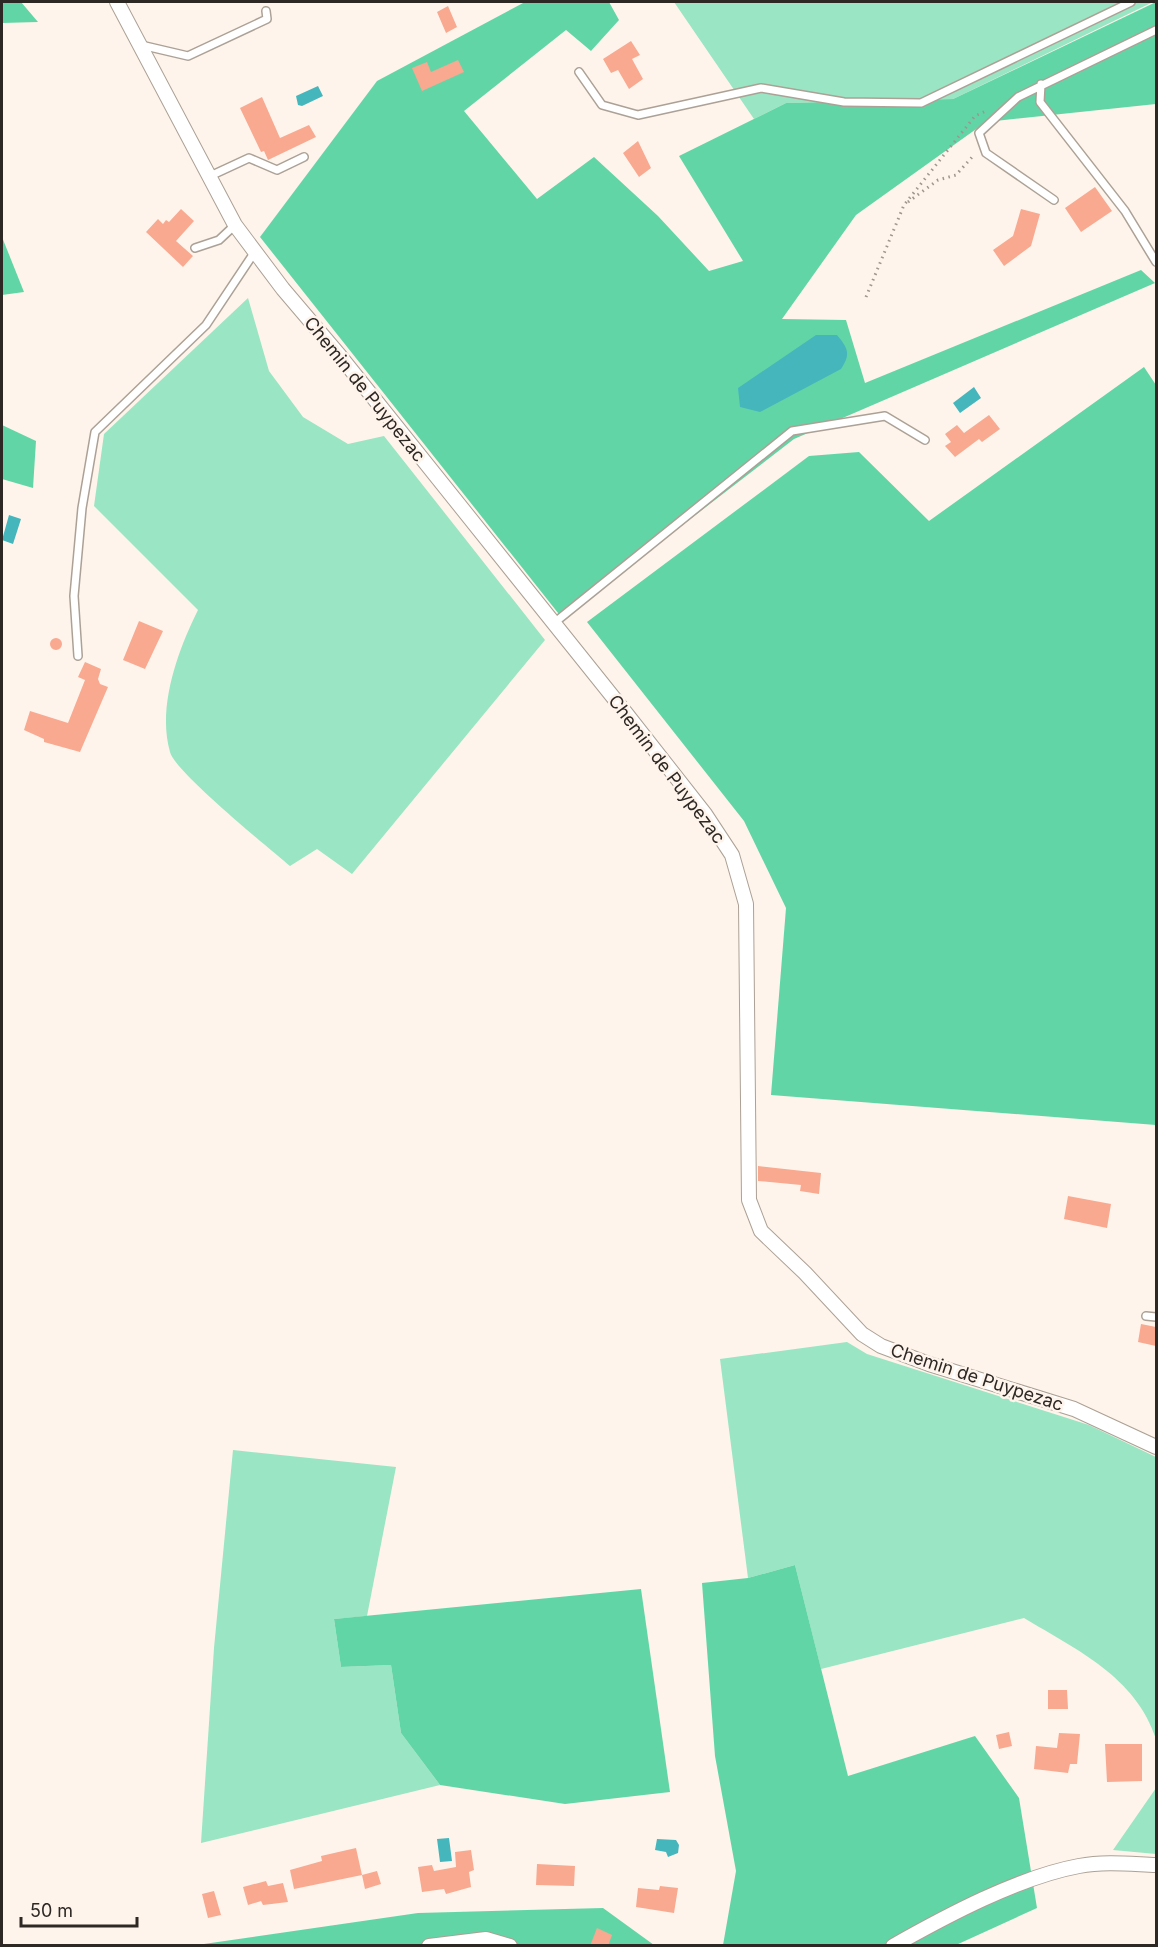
<svg xmlns="http://www.w3.org/2000/svg" width="1158" height="1947" font-family="Inter,sans-serif">
  <rect width="100%" height="100%" fill="#fef4eb"/>
  <path fill="#9ae5c3" d="M674 2H1153L953 99 786 103 754 119Z
    M248 298 269 371 303 417 348 444 384 436 545 640 352 874 317 849 290 866C269 848 175 772 170 752 157 707 178 650 198 610L94 506 104 434Z
    M847 1342 867 1354 1089 1425 1156 1457V1739C1136 1677 1077 1650 1024 1618L821 1669 795 1565 748 1578 720 1359Z
    M233 1450 396 1467 367 1616 334 1619 341 1667 391 1665 401 1733 440 1785 201 1843 214 1648Z
    M1156 1788V1854L1113 1850Z"/>
  <path fill="#62d5a7" d="M2 2H21L38 22 2 23Z
    M525 2H609L619 20 591 51 566 30 464 111 537 199 594 157 658 216 709 271 743 261 679 156 786 103 953 99 1156 2V104L986 122 856 215 782 319 846 320 865 383 1141 270 1155 283 794 439 562 618 260 237 377 81Z
    M2 237 24 292 2 295Z
    M1144 367 1156 385V1125L771 1095 786 908 744 821 587 622 809 456 859 452 929 521Z
    M2 425 36 441 33 488 2 479Z
    M795 1565 848 1776 975 1736 1019 1798 1037 1908 956 1945H723L736 1871 715 1756 702 1583 748 1578Z
    M641 1589 670 1792 565 1804 440 1785 401 1733 391 1665 341 1667 334 1619Z
    M603 1908 654 1945 190 1946 418 1913Z"/>
  <path fill="#46b6bd" d="M318 86 323 96 302 106 298 105 296 96Z
    M816 335H837C848 348 851 354 841 369L760 412 740 407 738 388Z
    M974 387 981 398 960 413 953 403Z
    M9 515 21 519 13 544 2 540Z
    M449 1838 452 1861 440 1862 437 1839Z
    M657 1839 676 1840 679 1845 678 1853 668 1857 666 1852 655 1850Z"/>
  <path fill="#f8a990" d="M448 6 457 27 446 33 437 12Z
    M631 41 640 55 632 59 643 79 629 89 618 70 611 73 603 59Z
    M458 60 464 72 422 91 412 68 427 62 431 72Z
    M262 97 280 138 309 125 316 137 268 160 264 151 261 152 240 108Z
    M638 141 651 168 639 177 623 153Z
    M1095 187 1112 211 1081 232 1065 208Z
    M181 209 194 221 176 241 193 256 183 267 146 232 158 219 163 224 166 220 169 222Z
    M1021 209 1040 214 1031 246 1004 266 993 250 1013 236Z
    M989 415 1000 429 982 442 979 439 955 457 945 446 951 442 945 434 957 425 964 433Z
    M139 621 163 631 145 669 123 660Z
    M50 644a6 6 0 1 1 12 0a6 6 0 1 1-12 0Z
    M85 662 101 669 98 679 100 684 108 687 80 752 44 742V739L24 730 30 711 68 723 85 680 78 677Z
    M758 1166 821 1173 819 1194 800 1191 801 1185 758 1181Z
    M1068 1196 1111 1204 1107 1228 1064 1219Z
    M1141 1324 1156 1327V1346L1138 1342Z
    M1048 1690H1067L1068 1709H1048Z
    M1009 1732 1012 1746 999 1749 996 1735Z
    M1059 1733 1080 1734 1077 1764H1070L1068 1773 1034 1769 1036 1746 1057 1748Z
    M1105 1744H1142V1781L1107 1782Z
    M356 1848 362 1875 294 1889 290 1870 322 1861 321 1856Z
    M471 1850 474 1870 469 1872 471 1887 446 1894 444 1889 422 1892 418 1867 432 1865 434 1871 456 1867 455 1852Z
    M537 1864 575 1866 574 1886 536 1885Z
    M377 1871 381 1884 365 1889 362 1875Z
    M266 1881 268 1886 283 1883 288 1902 263 1905 261 1901 248 1905 243 1887Z
    M660 1886 678 1888 674 1913 636 1907 638 1888 659 1890Z
    M214 1891 221 1915 208 1918 202 1894Z
    M597 1928 612 1935 608 1946H590Z"/>
  <g fill="none" stroke-linecap="round" stroke-linejoin="round">
    <defs>
      <path id="service" d="M141 45 188 56 267 19 266 11
        M579 72 602 105 638 115 761 88 844 102 921 103 1131 2
        M1041 84 1040 102 1125 211 1156 262
        M208 177 249 158 277 170 304 157
        M1054 200 986 153 979 133 1018 97 1156 30
        M195 248 219 240 235 225
        M554 623 792 431 885 416 925 440
        M78 656 74 596 82 508 95 432 206 325 256 250
        M1146 1316 1156 1317"/>
      <path id="minor" d="M117 2 235 225 283 289 340 356 625 712 705 814 732 855 746 904 749 1200 761 1231 805 1273 862 1334 881 1346 929 1364 1074 1409 1156 1447
        M429 1946 486 1939 510 1946
        M893 1946C946 1916 1019 1877 1079 1866 1105 1861 1130 1864 1156 1865"/>
    </defs>
    <use href="#service" stroke="#aca196" stroke-width="10"/>
    <use href="#minor" stroke="#aca196" stroke-width="16"/>
    <path stroke="#9e968f" stroke-width="3" stroke-dasharray="1.5 4.5" stroke-linecap="butt" d="M908 202 938 180 956 175 974 155
      M866 297 904 205 975 116 986 111"/>
    <use href="#service" stroke="#fff" stroke-width="7"/>
    <use href="#minor" stroke="#fff" stroke-width="14"/>
  </g>
  <g text-anchor="middle" dominant-baseline="central" stroke-width="5" stroke-linejoin="round" paint-order="stroke">
    <g font-size="18" fill="#2d2824" stroke="#fef4eb">
      <text transform="translate(365 389) rotate(51)">Chemin de Puypezac</text>
      <text transform="translate(667 769) rotate(53)">Chemin de Puypezac</text>
      <text transform="translate(977 1377) rotate(18)">Chemin de Puypezac</text>
    </g>
  </g>
  <rect width="1158" height="1947" fill="none" stroke="#2d2824" stroke-width="6"/>
  <path d="M21 1917v9h116v-9" fill="none" stroke="#2d2824" stroke-width="3"/>
  <text x="30" y="1917" font-size="18" fill="#2d2824" stroke="#fef4eb" stroke-width="4.5" paint-order="stroke">50 m</text>
</svg>
